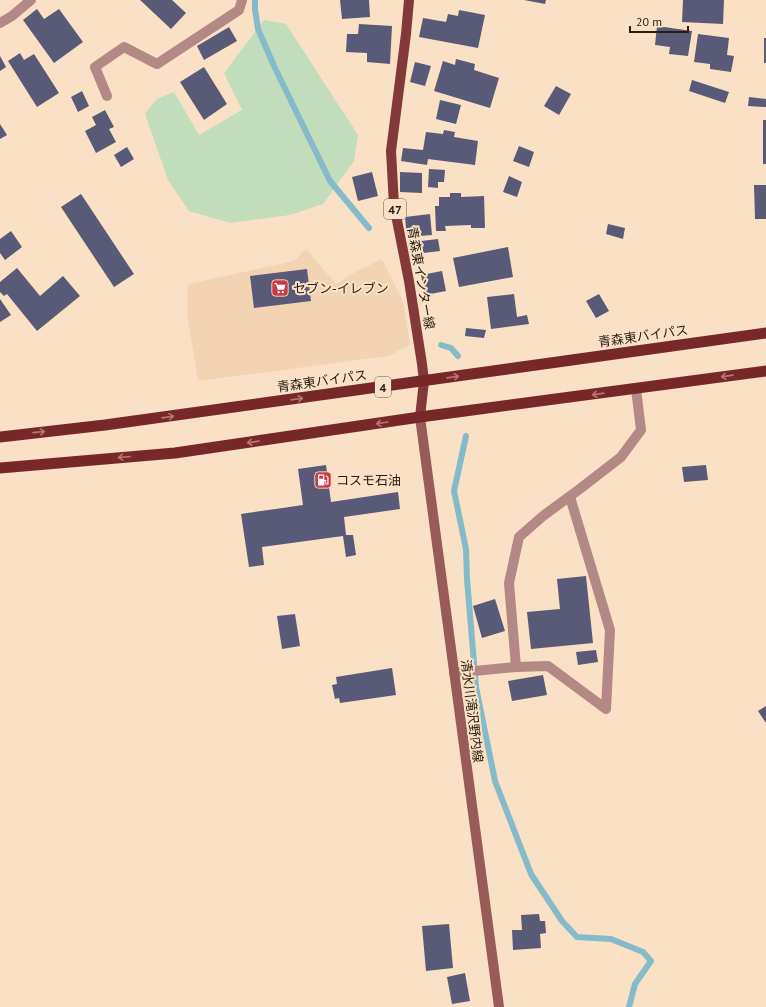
<svg xmlns="http://www.w3.org/2000/svg" width="766" height="1007" font-family="'PT Sans','Noto Sans JP',sans-serif">
  <rect width="100%" height="100%" fill="#fae0c4"/>
  <path fill="#f3d4b2" d="M306 249 336 284 357 271 382 259 403 301 410 345 388 356 198 381 187 314 188 284 294 261Z"/>
  <path fill="#c1ddbc" d="M264 20 286 24 358 135 354 161 323 204 290 215 230 223 189 211 168 180 145 114 157 99 174 92 199 135 242 110 224 73Z"/>
  <g fill="none" stroke-linecap="round" stroke-linejoin="round">
    <path stroke="#84bbca" stroke-width="6" d="M255 0V9L258 29 274 66 330 181 369 228
      M441 345 451 348 458 356
      M466 436 454 491 466 549 467 579 476 687 495 781 531 874 562 921 577 937 611 939 643 952 651 961 635 984 629 1007"/>
  </g>
  <path fill="#595a77" d="M140 0H172L186 13 171 29Z
    M340 0H369L370 17 342 19Z
    M524 0H546L545 4Z
    M683 0H724L723 24 682 22Z
    M37 9 44 19 59 9 83 42 54 63 23 20Z
    M459 10 485 15 478 48 419 37 423 18 446 22 448 14 458 16Z
    M359 24 392 26 390 64 367 62V53L346 52 347 34H358Z
    M657 26 692 31 688 56 669 54 670 47 655 45Z
    M229 27 237 41 204 60 197 46Z
    M698 34 729 38 727 55 734 56 731 72 710 69V64L694 62Z
    M764 38H766V63H764Z
    M20 53 24 60 34 54 59 93 37 107 8 61Z
    M0 56 6 67 0 71Z
    M456 59 475 64 474 70 499 78 490 108 434 91 443 61 455 65Z
    M415 62 431 66 425 86 410 82Z
    M204 67 227 104 204 120 180 82Z
    M692 80 729 92 725 103 689 91Z
    M556 86 571 94 559 115 544 106Z
    M82 91 89 106 78 112 71 97Z
    M749 97 766 99V107L748 106Z
    M440 100 461 105 456 124 436 119Z
    M105 110 114 127 109 129 116 142 96 153 85 131 96 125 92 117Z
    M763 120H766V164H763Z
    M0 124 7 135 0 139Z
    M444 130 455 132 454 137 478 141 475 165 428 159 427 165 401 161 403 148 423 150 426 132 443 134Z
    M519 146 534 152 529 167 513 161Z
    M127 147 134 159 121 167 114 155Z
    M429 169 445 170 444 182H438V188L428 187Z
    M372 172 378 196 358 201 352 177Z
    M400 172 422 173V193L400 192Z
    M509 176 522 182 517 197 503 192Z
    M754 185H766V219H755Z
    M450 193H461V197L484 196 485 228H471V225L445 226 446 231H436L435 206H439V197H450Z
    M81 194 134 274 114 287 61 207Z
    M430 214 432 235 407 237 405 217Z
    M608 224 625 228 623 239 606 234Z
    M11 231 22 247 5 260 0 253V239Z
    M438 239 440 251 415 254 413 242Z
    M508 247 513 277 459 287 453 258Z
    M17 268 40 296 63 276 80 296 37 331 7 294 4 296 0 292V282Z
    M307 269 311 301 254 308 250 276Z
    M442 271 446 291 425 295 421 275Z
    M514 294 517 317 527 315 529 324 491 329 487 297Z
    M599 294 609 311 596 318 586 301Z
    M0 299 11 315 0 322Z
    M466 328 486 330 484 338 465 336Z
    M326 465 331 502 398 492 400 509 344 517 346 535H353L356 555 346 557 343 536 262 547 264 565 249 567 241 514 303 505 298 469Z
    M706 465 708 480 684 482 682 467Z
    M586 576 593 643 531 649 527 612 560 609 557 579Z
    M495 599 505 631 482 638 473 606Z
    M295 614 300 646 282 649 277 616Z
    M596 650 598 662 578 665 576 652Z
    M392 668 396 695 340 703 339 698 335 699 332 685 337 684 336 677Z
    M543 675 547 695 512 701 508 681Z
    M766 706V723L758 711Z
    M539 914 540 921H545L546 933 540 934 541 948 513 950 512 930H522L521 915Z
    M449 924 453 968 426 971 422 926Z
    M465 973 470 1001 452 1004 447 977Z"/>
  <g fill="none" stroke-linecap="round" stroke-linejoin="round">
    <path stroke="#b48885" stroke-width="10" d="M516 667 548 666 606 709 610 630 570 497
      M454 673 516 667 509 583 519 537 543 516 581 488 621 457 641 430 636 389"/>
    <path stroke="#b48885" stroke-width="10" d="M0 23 12 16 31 0
      M107 96 95 67 124 47 157 64 239 10 242 0"/>
    <path stroke="#995b58" stroke-width="10" d="M420 417 499 1007"/>
    <path stroke="#833938" stroke-width="10" d="M409 0 406 34 391 151 394 205 409 281 422 364 424 381 420 417"/>
    <path stroke="#79282a" stroke-width="11" d="M0 437 105 425 766 333
      M0 468 175 453 420 417 766 371"/>
  </g>
  <defs><path id="oneway-shaft" d="M-6 0H5M1.5-3L5.5 0L1.5 3" fill="none" stroke-width="1.6" stroke-linecap="round" stroke-linejoin="round"/></defs>
  <g stroke="#b37b6f">
    <use href="#oneway-shaft" transform="translate(727 376) rotate(172)"/>
    <use href="#oneway-shaft" transform="translate(453 377) rotate(-8)"/>
    <use href="#oneway-shaft" transform="translate(598 394) rotate(172)"/>
    <use href="#oneway-shaft" transform="translate(297 399) rotate(-8)"/>
    <use href="#oneway-shaft" transform="translate(168 417) rotate(-8)"/>
    <use href="#oneway-shaft" transform="translate(382 423) rotate(171)"/>
    <use href="#oneway-shaft" transform="translate(39 432) rotate(-6)"/>
    <use href="#oneway-shaft" transform="translate(253 442) rotate(172)"/>
    <use href="#oneway-shaft" transform="translate(124 457) rotate(175)"/>
  </g>
  <defs>
    <symbol id="supermarket-square" viewBox="-11 -11 22 22"><rect x="-9" y="-9" width="18" height="18" rx="4" fill="#ca3a46" stroke="#fae0c4"/><path d="M-6-5.5h2.5l.6 2H6L4.5 2H-2.5L-4.4-4H-6ZM-1.5 3.2a1.3 1.3 0 1 0 .1 0ZM3 3.2a1.3 1.3 0 1 0 .1 0Z" fill="#fff"/></symbol>
    <symbol id="fuel-square" viewBox="-11 -11 22 22"><rect x="-9" y="-9" width="18" height="18" rx="4" fill="#ca3a46" stroke="#fae0c4"/><path d="M-5.5-6h7V0h2V4h1.3V-2.5L3-4.5l.8-.8L6-3V5H2.5V1h-1V6h-7ZM-4.2-4.7v3.2H.2V-4.7Z" fill="#fff"/></symbol>
  </defs>
  <g fill-rule="evenodd">
    <use href="#supermarket-square" x="270" y="278" width="20" height="20"/>
    <use href="#fuel-square" x="313" y="470" width="20" height="20"/>
  </g>
  <g text-anchor="middle" dominant-baseline="central" stroke-width="4" stroke-linejoin="round" paint-order="stroke">
    <g fill="#fae0c4" stroke="#665848" stroke-width="1">
      <rect x="384" y="199" width="22" height="20" rx="3"/>
      <rect x="375" y="377" width="16" height="20" rx="3"/>
    </g>
    <g font-size="12" font-weight="bold" fill="#271d13">
      <text x="395" y="209">47</text>
      <text x="383" y="387">4</text>
    </g>
    <g font-size="13" fill="#271d13" stroke="#fae0c4">
      <text transform="translate(421 278) rotate(80)">青森東インター線</text>
      <text transform="translate(643 336) rotate(-8)">青森東バイパス</text>
      <text transform="translate(322 381) rotate(-8)">青森東バイパス</text>
      <text transform="translate(472 711) rotate(83)">清水川滝沢野内線</text>
    </g>
    <g font-size="13" fill="#271d13" stroke="#fae0c4" text-anchor="start">
      <text x="293" y="288">セブン-イレブン</text>
      <text x="336" y="480">コスモ石油</text>
    </g>
  </g>
  <path d="M630 26v6h58v-6" fill="none" stroke="#271d13" stroke-width="2"/>
  <text x="636" y="26" font-size="12" fill="#271d13" stroke="#fae0c4" stroke-width="3" paint-order="stroke">20 m</text>
</svg>
